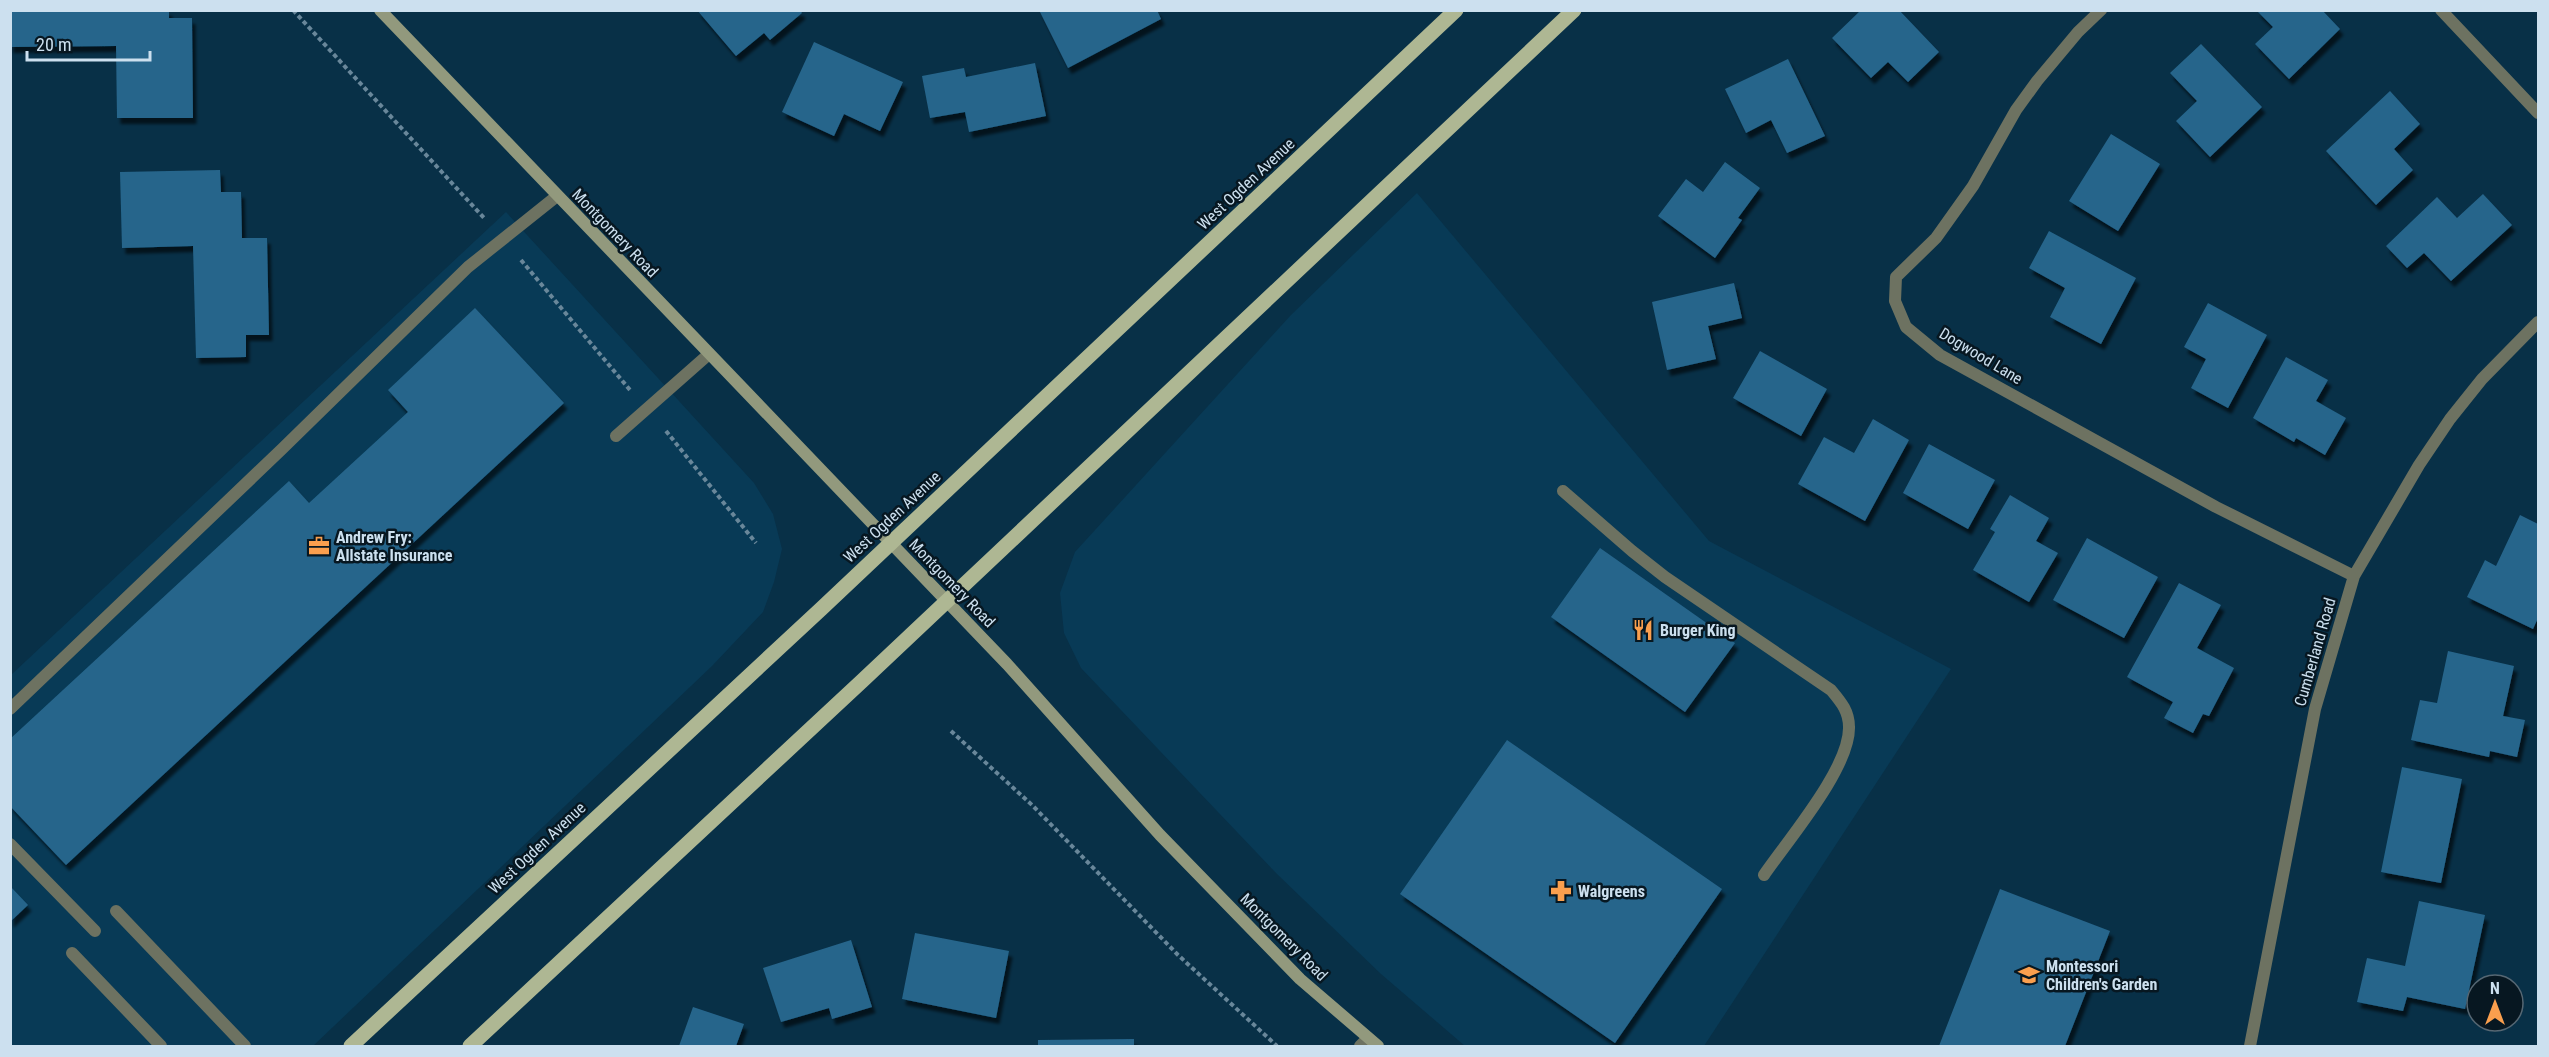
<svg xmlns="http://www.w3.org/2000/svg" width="2549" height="1057" font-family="'Roboto Condensed',sans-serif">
  <defs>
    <filter id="shadow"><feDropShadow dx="3.5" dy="6" stdDeviation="1.5" flood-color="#0009"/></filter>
  </defs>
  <rect width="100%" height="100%" fill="#083047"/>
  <path fill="#083a56" d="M1417 193 1709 541 1951 669 1704 1046H1465L1381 974 1277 874 1081 668 1064 633 1060 593 1075 552 1291 315Z
    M506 212 754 483 773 514 782 549 774 582 763 612 712 666 313 1046H11V675Z"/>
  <path fill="#26658b" filter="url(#shadow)" d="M10 10H169V18H192L193 118H117L116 46 10 47Z
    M697 10H800L802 13 770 40 764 33 736 56Z
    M1039 10H1157L1161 19 1068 68Z
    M1861 10H1899L1939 52 1908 82 1888 62 1871 78 1832 38Z
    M2256 10H2322L2340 29 2289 79 2255 44 2273 27Z
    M814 42 903 82 880 131 844 114 834 136 782 112Z
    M2201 44 2262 107 2210 157 2176 121 2197 101 2170 73Z
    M1788 59 1825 136 1787 153 1771 120 1746 133 1725 89Z
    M1035 63 1046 116 969 132 965 112 930 118 922 76 964 68 966 77Z
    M2390 91 2420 124 2394 149 2413 170 2376 205 2326 151Z
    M2111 134 2160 164 2118 231 2069 201Z
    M1725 162 1760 188 1738 218 1742 220 1715 258 1658 216 1686 179 1703 192Z
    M220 170 221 192H241L242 238H267L269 335H246V357L196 358 193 246 122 248 120 172Z
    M2483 194 2512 225 2451 281 2424 253 2407 268 2386 246 2437 197 2457 218Z
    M2049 231 2136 278 2101 344 2050 317 2065 288 2029 268Z
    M1734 283 1742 318 1708 326 1716 359 1667 370 1652 302Z
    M2208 303 2267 335 2228 408 2191 388 2206 359 2184 347Z
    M475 308 564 403 66 865 10 806V739L289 481 309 503 408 412 388 390Z
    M1760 351 1827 389 1801 436 1733 398Z
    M2286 357 2328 380 2316 401 2346 418 2325 455 2296 438 2294 442 2253 418Z
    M1873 419 1909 440 1865 521 1798 484 1824 437 1854 453Z
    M1929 444 1995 480 1968 529 1903 493Z
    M2010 495 2049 518 2036 541 2058 553 2029 602 1973 570 1995 532 1990 529Z
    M2520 515 2538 524V618L2533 629 2467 597 2485 560 2496 566Z
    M2087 538 2158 577 2124 638 2053 600Z
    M1600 548 1735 643 1685 712 1551 617Z
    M2179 583 2221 605 2197 648 2234 668 2209 716 2203 714 2193 733 2164 718 2173 702 2127 677Z
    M2448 651 2514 666 2503 716 2525 720 2517 757 2490 751 2489 757 2411 740 2420 700 2437 703Z
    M1507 740 1722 889 1615 1043 1400 894Z
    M2402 767 2462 779 2441 883 2381 872Z
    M10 886 28 905 10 922Z
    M2000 889 2110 931 2065 1046H1939Z
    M2419 901 2485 915 2465 1009 2407 997 2403 1011 2357 1002 2367 958 2405 966Z
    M915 933 1009 951 996 1018 902 999Z
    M851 940 872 1007 832 1019 829 1008 781 1022 763 968Z
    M693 1007 744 1024 736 1046H679Z
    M1134 1039V1046H1038V1040Z"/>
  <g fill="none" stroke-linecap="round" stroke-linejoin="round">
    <path stroke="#69879a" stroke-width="4" stroke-dasharray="4.5 3" stroke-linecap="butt" d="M293 10 484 218
      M521 260 630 390
      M666 431 756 543
      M951 731 1032 805 1178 955 1277 1046"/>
    <path stroke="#6d7261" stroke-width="12" d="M616 436 709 354
      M1563 491 1632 551 1665 577 1831 690C1841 702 1849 711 1849 727 1850 768 1788 840 1764 875
      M10 709 282 449 468 267 557 196
      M10 844 95 931
      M116 911 245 1046
      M72 953 161 1046"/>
    <path stroke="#6d7261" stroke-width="12" d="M2101 10 2078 32 2037 81 2016 110 1973 186 1936 238 1896 277 1895 301 1906 327 1940 355 2216 507 2354 576
      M2441 10 2538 113
      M1360 1046 1367 1039
      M2250 1046 2315 709 2354 576 2419 465 2450 419 2482 379 2538 322"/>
    <path stroke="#92997d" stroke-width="12" d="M380 10 1007 664 1160 835 1300 979 1378 1046"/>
    <path stroke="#aeb793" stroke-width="15" d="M351 1046 821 609 1456 10
      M470 1046 862 681 1574 10"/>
  </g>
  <defs>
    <symbol id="office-bare" viewBox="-9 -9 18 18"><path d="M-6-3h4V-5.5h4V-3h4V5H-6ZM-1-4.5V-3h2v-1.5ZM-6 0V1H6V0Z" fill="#fa9f4e" stroke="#071721" stroke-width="2.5" paint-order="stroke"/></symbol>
    <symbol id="restaurant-bare" viewBox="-9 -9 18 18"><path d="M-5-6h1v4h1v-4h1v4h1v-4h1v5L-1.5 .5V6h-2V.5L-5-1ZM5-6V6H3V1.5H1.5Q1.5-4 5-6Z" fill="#fa9f4e" stroke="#071721" stroke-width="2.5" paint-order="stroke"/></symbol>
    <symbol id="pharmacy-bare" viewBox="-9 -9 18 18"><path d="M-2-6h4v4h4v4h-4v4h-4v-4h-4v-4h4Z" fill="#fa9f4e" stroke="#071721" stroke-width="2.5" paint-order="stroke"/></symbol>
    <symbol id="school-bare" viewBox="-9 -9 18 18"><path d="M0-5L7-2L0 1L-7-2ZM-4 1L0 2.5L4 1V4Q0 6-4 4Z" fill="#fa9f4e" stroke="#071721" stroke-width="2.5" paint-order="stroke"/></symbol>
  </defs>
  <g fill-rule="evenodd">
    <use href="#office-bare" x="304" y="531" width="30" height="30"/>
    <use href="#restaurant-bare" x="1628" y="615" width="30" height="30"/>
    <use href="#pharmacy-bare" x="1546" y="876" width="30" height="30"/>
    <use href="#school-bare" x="2014" y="960" width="30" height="30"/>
  </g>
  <g text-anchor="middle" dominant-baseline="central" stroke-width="5" stroke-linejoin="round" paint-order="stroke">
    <g font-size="16" fill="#cce0ef" stroke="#071721">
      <text transform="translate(1246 184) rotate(-43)">West Ogden Avenue</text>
      <text transform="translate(615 233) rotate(46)">Montgomery Road</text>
      <text transform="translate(1981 356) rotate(31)">Dogwood Lane</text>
      <text transform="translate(892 517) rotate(-43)">West Ogden Avenue</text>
      <text transform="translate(952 583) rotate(46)">Montgomery Road</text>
      <text transform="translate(2315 652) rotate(-74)">Cumberland Road</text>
      <text transform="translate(537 848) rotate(-43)">West Ogden Avenue</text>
      <text transform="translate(1284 937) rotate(45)">Montgomery Road</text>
    </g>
    <g font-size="16" font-weight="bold" fill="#cce0ef" stroke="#071721" text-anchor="start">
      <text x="336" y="537">Andrew Fry:<tspan x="336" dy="18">Allstate Insurance</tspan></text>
      <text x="1660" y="630">Burger King</text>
      <text x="1578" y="891">Walgreens</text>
      <text x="2046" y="966">Montessori<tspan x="2046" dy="18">Children's Garden</tspan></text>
    </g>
  </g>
  <rect width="2549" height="1057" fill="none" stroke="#cce0ef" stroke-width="24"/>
  <g transform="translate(2495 1003)"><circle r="28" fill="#071721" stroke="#566773" stroke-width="1.5"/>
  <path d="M0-4.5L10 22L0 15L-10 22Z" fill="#fa9f4e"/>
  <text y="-9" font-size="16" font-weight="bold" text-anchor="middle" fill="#cce0ef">N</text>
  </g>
  <path d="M27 51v9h123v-9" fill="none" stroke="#cce0ef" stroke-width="3"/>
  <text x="36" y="51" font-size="18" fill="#cce0ef" stroke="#071721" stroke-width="4.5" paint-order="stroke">20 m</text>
</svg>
